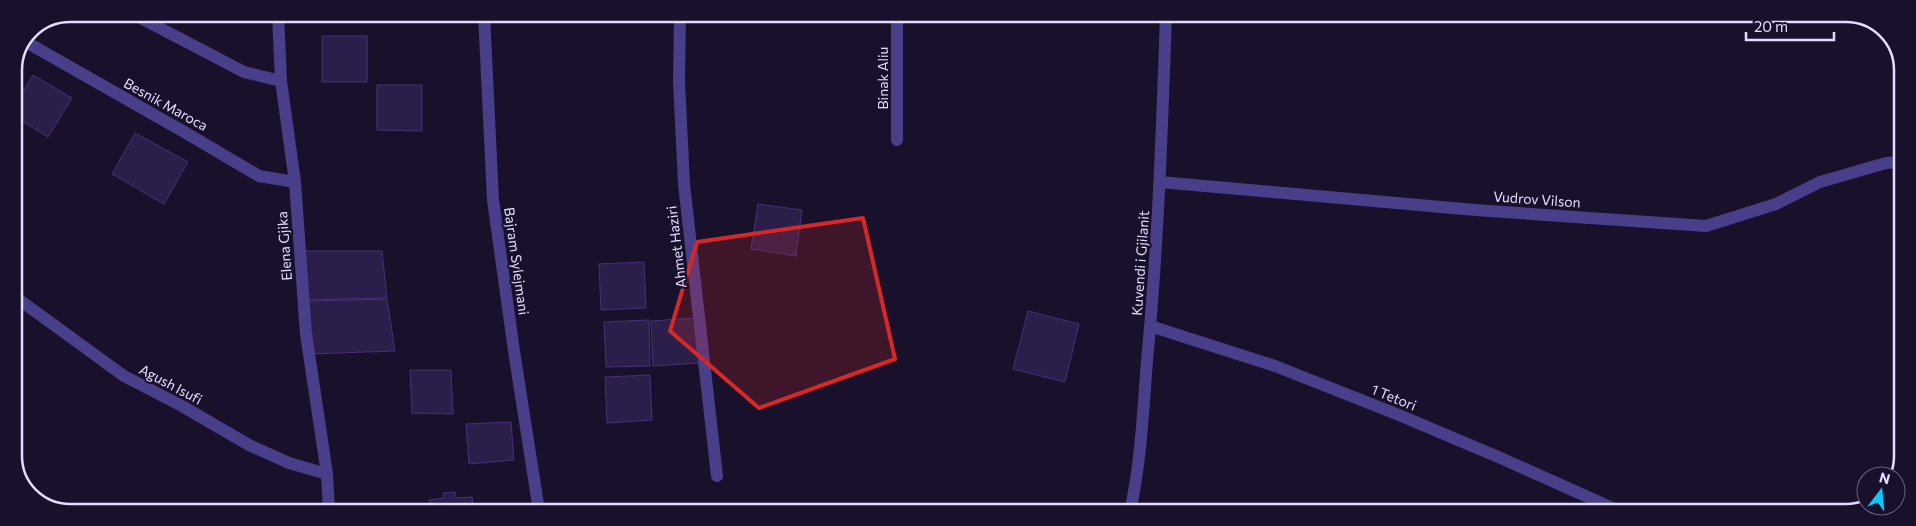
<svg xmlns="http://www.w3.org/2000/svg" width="1916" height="526" font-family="Commissioner,sans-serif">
  <rect width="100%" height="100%" fill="#19112b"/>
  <path fill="#2c1e4b" stroke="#463077" d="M322 36H367V82H322Z
    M33 75 72 98 48 137 14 116V107Z
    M377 85H422V131L377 130Z
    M135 133 188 162 164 204 112 174Z
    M758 204 802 210 796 256 751 249Z
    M303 251H382L387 298 307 300Z
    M644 262 646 308 601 310 599 264Z
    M387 299 395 351 310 354 307 301Z
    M1028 311 1079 324 1065 382 1013 369Z
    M696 318 699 363 653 366 651 321Z
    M649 320 650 366 606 367 604 322Z
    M410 370H451L453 414 412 413Z
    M650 375 652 420 607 423 605 377Z
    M511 422 514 460 469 464 466 424Z
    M455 492 456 498 472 497 474 511H430L429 500 444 498 443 493Z"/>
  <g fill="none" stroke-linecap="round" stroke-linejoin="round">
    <path stroke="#493e89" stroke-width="12" d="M133 14 244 72 281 81
      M278 14 281 81 295 182 306 334 327 474 329 511
      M484 14 493 200 514 351 539 511
      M680 14 679 81 684 184 717 476
      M897 15V140
      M26 42 186 133 259 176 295 182
      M1160 182 1475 210 1706 226 1776 204 1820 182 1886 163 1902 162
      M14 296 124 376 182 406 249 445 289 463 327 474
      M1150 326 1275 366 1399 415 1503 459 1621 512
      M1130 512C1141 462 1143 411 1147 361 1158 246 1162 130 1166 15"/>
  </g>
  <path fill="#d62828" fill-opacity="0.2" stroke="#d62828" stroke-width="4" stroke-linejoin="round" d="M863 218 895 359 759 408 670 331 697 242Z"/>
  <g text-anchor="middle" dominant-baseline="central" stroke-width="4.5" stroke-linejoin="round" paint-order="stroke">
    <g font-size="14" fill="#e4dcfe" stroke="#19112b">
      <text transform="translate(882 78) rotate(-90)">Binak Aliu</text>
      <text transform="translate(166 104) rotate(29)">Besnik Maroca</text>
      <text transform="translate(1537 199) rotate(4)">Vudrov Vilson</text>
      <text transform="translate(284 246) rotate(-94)">Elena Gjika</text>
      <text transform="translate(676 247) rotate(-97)">Ahmet Haziri</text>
      <text transform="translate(517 261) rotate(82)">Bajram Sylejmani</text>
      <text transform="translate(1140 263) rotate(-86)">Kuvendi i Gjilanit</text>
      <text transform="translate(171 384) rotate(28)">Agush Isufi</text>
      <text transform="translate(1394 397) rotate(22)">1 Tetori</text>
    </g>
  </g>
  <path d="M0 0H1916V526H0ZM70 22H1846A48 48 0 0 1 1894 70V456A48 48 0 0 1 1846 504H70A48 48 0 0 1 22 456V70A48 48 0 0 1 70 22Z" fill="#19112b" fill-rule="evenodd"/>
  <path fill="none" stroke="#e4dcfe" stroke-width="2.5" d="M70 22H1846A48 48 0 0 1 1894 70V456A48 48 0 0 1 1846 504H70A48 48 0 0 1 22 456V70A48 48 0 0 1 70 22Z"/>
  <g transform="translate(1881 491) rotate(16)"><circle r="24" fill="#19112b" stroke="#6a627f"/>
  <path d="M0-4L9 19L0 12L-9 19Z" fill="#0cc7fa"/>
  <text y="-8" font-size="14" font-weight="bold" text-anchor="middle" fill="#e4dcfe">N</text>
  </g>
  <path d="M1746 32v8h88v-8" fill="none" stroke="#e4dcfe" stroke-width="2.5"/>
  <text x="1754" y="32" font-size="15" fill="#e4dcfe" stroke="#19112b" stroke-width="4" paint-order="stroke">20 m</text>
</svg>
